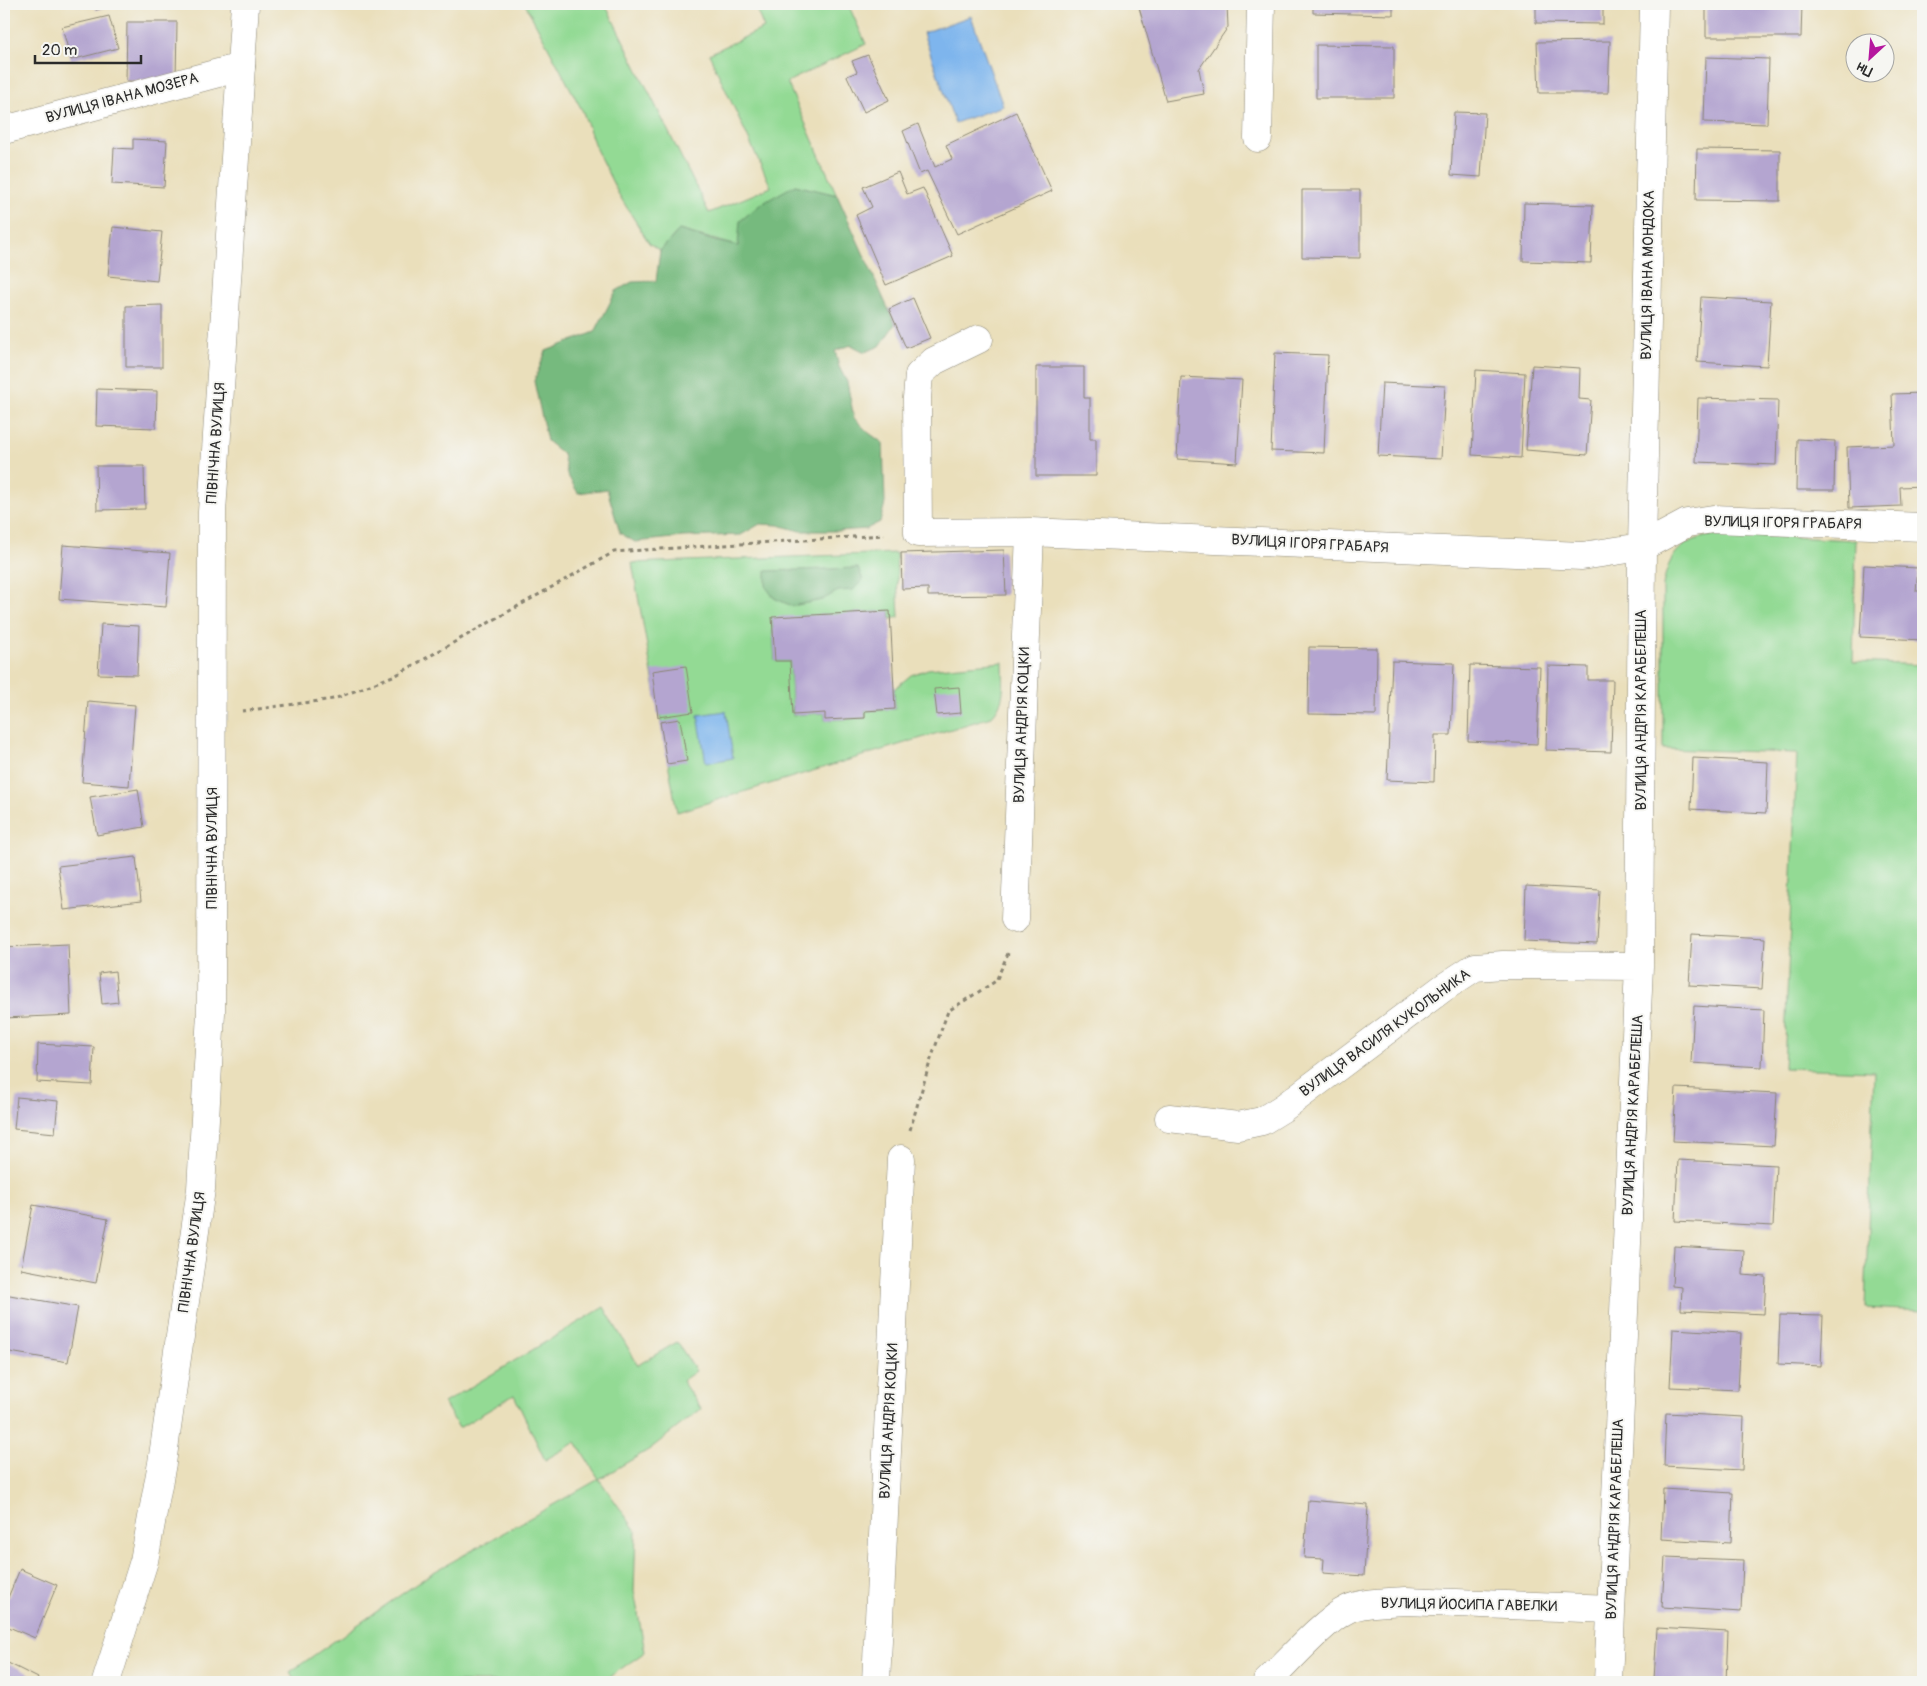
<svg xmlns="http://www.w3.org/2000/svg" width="1927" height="1686" font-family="Pangolin,sans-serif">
  <rect width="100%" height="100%" fill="#f6f6f2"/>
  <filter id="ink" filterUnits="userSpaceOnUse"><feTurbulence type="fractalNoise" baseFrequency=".02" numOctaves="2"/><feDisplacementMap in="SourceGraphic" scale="10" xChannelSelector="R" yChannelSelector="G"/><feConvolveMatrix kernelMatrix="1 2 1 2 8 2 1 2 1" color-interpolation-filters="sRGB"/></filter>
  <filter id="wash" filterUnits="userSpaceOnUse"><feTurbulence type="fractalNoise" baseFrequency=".0096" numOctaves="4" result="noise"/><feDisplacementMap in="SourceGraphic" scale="20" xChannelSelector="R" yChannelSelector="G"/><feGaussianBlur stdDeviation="1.12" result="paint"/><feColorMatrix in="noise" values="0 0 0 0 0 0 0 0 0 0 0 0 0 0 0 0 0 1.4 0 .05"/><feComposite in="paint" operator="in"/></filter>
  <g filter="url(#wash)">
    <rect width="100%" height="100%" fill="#eadfbb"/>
    <path fill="#93da94" stroke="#5f8260" d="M525 4H605L709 213 771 187 709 54 764 28 754 4H848L866 44 787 82 837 195 795 185 738 246 679 230 660 251 649 243 619 195 596 149 583 112Z
      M1723 534 1856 540 1853 662 1923 665V1311L1865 1308 1874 1071 1784 1068 1797 753 1663 749V585C1670 548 1686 538 1723 534Z
      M896 553 899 617 891 619 890 611 772 618 775 661H790L793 715 825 713V720L865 718V711L895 709 894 689 911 675 928 669 1003 662C1003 683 1007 701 991 717L677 812 632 563Z
      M604 1307 638 1365 677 1342 696 1371 682 1381 701 1409 650 1449 599 1479 636 1531 634 1591 645 1652 602 1682H296L290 1672 432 1573 599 1479 576 1442 545 1460 514 1395 459 1428 444 1403Z"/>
    <path fill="#76ba7e" stroke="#507254" d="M795 185 837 195 895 324 880 346 865 352 851 345 835 351 839 367 847 382 854 418 869 433 883 443 885 503 880 522 866 529 838 531H800L778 525 760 524 741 535 683 537 635 542 620 533 607 489 578 493 567 474 563 454 547 441 534 381 546 351 595 332 616 291 632 282 656 281 660 251 679 230 715 241 738 246 740 221 761 204Z
      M858 568 863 580 853 590 838 591 822 600 792 606 774 598 766 587V571Z"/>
    <path fill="#7eb5ed" stroke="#54708c" d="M971 16 1003 106 955 123 923 33Z
      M726 711 733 758 706 763 698 715Z"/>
    <g id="blocks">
      <path fill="#b4a5d0" d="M94 4H114L96 10Z
        M1138 4H1227L1228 27 1199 69 1204 94 1166 101Z
        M1313 4H1393V15L1313 13Z
        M1536 4H1603V24L1536 23Z
        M1706 4H1802L1801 37H1706Z
        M109 16 118 48 71 60 62 27Z
        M127 22H177L176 82 126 81Z
        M1610 41 1608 93H1539L1537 42Z
        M1316 45 1394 46V98H1316Z
        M868 55 889 100 864 112 847 76 857 72 852 61Z
        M1706 57 1769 59 1767 124 1704 122Z
        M1016 112 1052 191 957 234 927 171 920 174 903 131 918 124 935 167 952 159 946 145Z
        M1454 112 1485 113 1481 177 1451 175Z
        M133 139 167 141 164 187 112 184 114 148 133 149Z
        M1697 149 1780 150V201L1696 200Z
        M898 172 907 194 923 188 953 256 886 285 856 215 872 207 863 187Z
        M1302 190H1360V258L1302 257Z
        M1524 203 1593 205 1591 263 1523 261Z
        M113 227 162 232 157 281 108 276Z
        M1701 297 1771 301 1767 366 1697 362Z
        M913 298 930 338 906 348 889 309Z
        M162 305V367H126V306Z
        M1275 353 1328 355 1324 453 1271 451Z
        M1532 365 1580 368 1579 399 1591 400 1587 455 1526 450Z
        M1036 367H1084V398H1090V439H1096V476H1036Z
        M1476 370 1525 373 1521 458 1472 455Z
        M1181 377 1242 380 1237 463 1177 459Z
        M1382 383 1445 386 1441 459 1378 456Z
        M97 389 157 391 156 428 96 426Z
        M1923 393V486L1900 487 1901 506 1849 508 1847 447 1894 445 1892 394Z
        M1698 398 1778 400 1776 465 1696 462Z
        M1797 439 1835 441 1834 490H1796Z
        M96 466H144L145 509 97 510Z
        M63 545 170 553 166 607 59 599Z
        M1004 550 1006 595 928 596V588L902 589 901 553Z
        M1864 565 1918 568 1916 591H1923V640L1860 637Z
        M890 611 895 709 865 711V718L825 720V713L793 715 790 661H775L772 617Z
        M101 624 139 626 137 675 98 674Z
        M1309 647 1377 648 1376 715 1308 714Z
        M1392 661 1454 663 1451 735H1435L1434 782 1387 780Z
        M1470 665 1540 667 1537 744 1468 741Z
        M686 666 693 712 658 717 652 671Z
        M1548 666 1588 667V680H1613L1611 752 1546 750Z
        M959 687 961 713 937 715 934 689Z
        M88 701 135 705 129 786 82 782Z
        M680 719 687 761 667 764 660 722Z
        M1693 758 1768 762 1766 813 1691 809Z
        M138 789 144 827 97 835 90 797Z
        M136 857 141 901 64 910 58 866Z
        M1526 886 1600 890 1597 944 1524 941Z
        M1692 934 1765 938 1762 989 1689 985Z
        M68 944 71 1015 4 1018V947Z
        M115 971 118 1002 102 1004 99 973Z
        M1694 1006 1764 1010 1762 1067 1691 1063Z
        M38 1044 94 1047 92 1085 37 1082Z
        M1676 1088 1777 1093 1774 1146 1673 1141Z
        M17 1097 58 1101 55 1133 14 1129Z
        M1678 1160 1776 1165 1773 1226 1675 1221Z
        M33 1205 108 1219 96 1283 21 1269Z
        M1674 1246 1744 1250 1743 1275 1766 1277 1764 1314 1681 1310 1682 1287 1672 1286Z
        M4 1294 78 1307 68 1362 4 1351Z
        M1780 1315 1823 1316 1821 1366 1778 1364Z
        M1673 1329 1741 1333 1738 1390 1670 1387Z
        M1666 1413 1744 1417 1742 1470 1664 1466Z
        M1663 1489 1733 1493 1731 1543 1661 1539Z
        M1308 1500 1368 1505 1364 1576 1323 1573 1324 1559 1304 1558Z
        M1665 1557 1743 1560 1741 1612 1662 1607Z
        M20 1569 57 1585 35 1638 4 1625V1607Z
        M1657 1628 1728 1632 1726 1682 1654 1680Z
        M4 1661 38 1678 36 1682H4Z"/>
    </g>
  </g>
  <g filter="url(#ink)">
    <use href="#blocks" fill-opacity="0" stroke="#8a8573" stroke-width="1"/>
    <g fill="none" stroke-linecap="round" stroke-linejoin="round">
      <defs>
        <path id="street" d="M4 130 241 67
          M1258 138 1261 4
          M979 339 934 361 919 375 917 398 918 533 1030 532 1582 556 1642 547 1687 523 1713 519 1923 527
          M1015 919 1030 532
          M1169 1118 1238 1126 1262 1121 1283 1108 1443 988 1475 967 1503 965 1639 966
          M876 1682 901 1159
          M1267 1682C1288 1662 1323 1621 1348 1609 1361 1602 1390 1602 1406 1601L1611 1609
          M1608 1682 1639 966 1642 547 1654 4"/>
        <path id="secondary" d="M106 1682 144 1561 162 1463 201 1189 211 1013 212 512 245 4"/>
      </defs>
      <use href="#street" stroke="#8a8573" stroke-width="29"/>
      <use href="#secondary" stroke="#8a8573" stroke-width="29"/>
      <path stroke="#8a8573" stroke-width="3" stroke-dasharray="4 4" stroke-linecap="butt" d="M242 711 334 699 398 674 614 552 885 535
        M910 1130 930 1062 948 1011 996 981 1009 951"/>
      <use href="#street" stroke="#fff" stroke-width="28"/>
      <use href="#secondary" stroke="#fff" stroke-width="28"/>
    </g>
  </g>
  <g text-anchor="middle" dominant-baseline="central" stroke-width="4" stroke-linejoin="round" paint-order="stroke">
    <g font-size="15" fill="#2b2b2b" stroke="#f6f6f2">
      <text transform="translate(122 98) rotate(-15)">ВУЛИЦЯ ІВАНА МОЗЕРА</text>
      <text transform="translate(1648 275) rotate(-89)">ВУЛИЦЯ ІВАНА МОНДОКА</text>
      <text transform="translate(216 443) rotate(-86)">ПІВНІЧНА ВУЛИЦЯ</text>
      <text transform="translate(1783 523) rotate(1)">ВУЛИЦЯ ІГОРЯ ГРАБАРЯ</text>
      <text transform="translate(1310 544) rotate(3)">ВУЛИЦЯ ІГОРЯ ГРАБАРЯ</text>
      <text transform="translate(1641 710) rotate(-90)">ВУЛИЦЯ АНДРІЯ КАРАБЕЛЕША</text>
      <text transform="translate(1022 725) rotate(-88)">ВУЛИЦЯ АНДРІЯ КОЦКИ</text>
      <text transform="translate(212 848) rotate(-90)">ПІВНІЧНА ВУЛИЦЯ</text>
      <text transform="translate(1385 1033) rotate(-36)">ВУЛИЦЯ ВАСИЛЯ КУКОЛЬНИКА</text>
      <text transform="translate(1633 1115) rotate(-87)">ВУЛИЦЯ АНДРІЯ КАРАБЕЛЕША</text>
      <text transform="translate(192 1252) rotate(-82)">ПІВНІЧНА ВУЛИЦЯ</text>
      <text transform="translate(889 1421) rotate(-87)">ВУЛИЦЯ АНДРІЯ КОЦКИ</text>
      <text transform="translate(1615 1519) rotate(-88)">ВУЛИЦЯ АНДРІЯ КАРАБЕЛЕША</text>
      <text transform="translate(1469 1605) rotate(1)">ВУЛИЦЯ ЙОСИПА ГАВЕЛКИ</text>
    </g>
  </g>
  <rect width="1927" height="1686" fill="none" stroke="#f6f6f2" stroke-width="20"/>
  <g transform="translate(1870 58) rotate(206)"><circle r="24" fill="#f6f6f2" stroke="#a5a5a2"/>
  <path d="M0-4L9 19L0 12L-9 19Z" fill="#b5179e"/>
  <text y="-8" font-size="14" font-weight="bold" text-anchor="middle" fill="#2b2b2b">Пн</text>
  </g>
  <path d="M35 55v8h106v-8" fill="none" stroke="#2b2b2b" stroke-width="2.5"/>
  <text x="42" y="55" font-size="15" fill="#2b2b2b" stroke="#f6f6f2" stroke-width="4" paint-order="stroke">20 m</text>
</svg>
